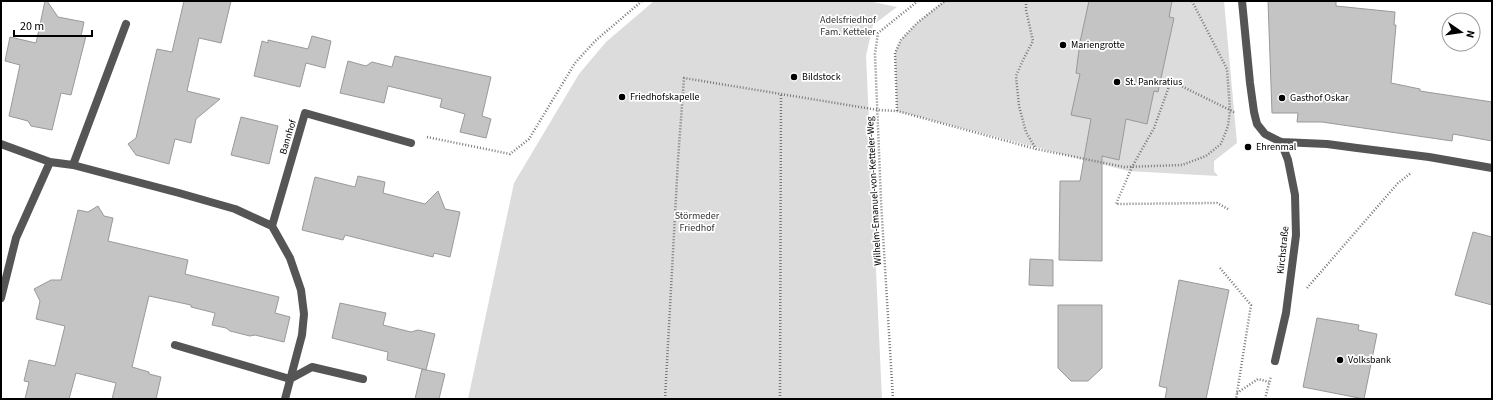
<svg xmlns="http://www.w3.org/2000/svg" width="1493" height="400" font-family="'Source Sans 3',sans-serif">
  <rect width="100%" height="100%" fill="#fff"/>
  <path fill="#dcdcdc" d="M654 1H868L897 7 873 25 866 56 882 399H468L514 183 579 74 606 42Z
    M944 1H1224L1237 143 1214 161V171L1218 176 1128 171 897 111 895 53 901 40 917 23Z"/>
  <path fill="#c4c4c4" stroke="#999" d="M45 1H47L58 17 84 22 81 36H86L71 95 61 93 52 130 31 126 28 121 9 116 20 65 5 61 10 37 36 43Z
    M184 1H231L221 43 199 38 187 91 220 99 196 119 191 143 175 139 169 164 136 155 128 144 136 138 157 49 172 52Z
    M1089 1H1172L1169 17 1174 18 1158 92 1154 91 1147 124 1126 119 1119 160 1102 156V261L1059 260 1060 181H1080L1091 119 1071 115 1080 74 1076 73 1080 42Z
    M1268 1H1336V6L1395 12 1394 25H1396L1391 83 1420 89V91L1492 102V141L1453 134 1452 141 1322 122H1297L1298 113H1272Z
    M312 36 331 41 325 68 306 63 300 87 254 76 262 41 268 43V40L308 49Z
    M395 56 491 77 482 116 491 119 486 138 460 132 465 114 440 107 442 99 388 86 384 103 340 93 348 61 366 66 372 62 392 67Z
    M241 117 278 126 269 164 231 155Z
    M358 176 385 182 383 193 425 204 438 191 445 209 460 212 450 257 434 253 433 257 345 235 343 240 302 230 315 177 355 187Z
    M98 206 104 216 113 218 108 241 188 260 185 274 279 297 275 313 290 317 284 342 255 335 250 336 230 331 226 328 212 325 215 313 191 307V305L149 296 132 367 149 372V374L161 377 156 399H112L116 383 76 373 69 399H25L29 382 24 381 29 360 55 366 65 326 36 319 40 301 34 289 51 280H61L78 210 88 212Z
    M1473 232 1492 237V305L1455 295Z
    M1030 259 1053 260V286L1029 285Z
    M1179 280 1229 290 1206 399H1165L1167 388 1159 386Z
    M340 303 386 313 383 325 411 332 418 330 435 334 426 370 387 360 388 352 332 338Z
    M1058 305H1102V368L1088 381H1071L1058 368Z
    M1317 318 1359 325 1358 330 1377 334 1364 399 1303 387Z
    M422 369 445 374 439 399H415Z"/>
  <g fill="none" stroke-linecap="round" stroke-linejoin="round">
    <path stroke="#777" stroke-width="2.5" stroke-dasharray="1 2" stroke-linecap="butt" d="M1026 1V10L1033 41 1023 60 1016 76 1019 106 1026 132 1036 149
      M897 111 895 53 901 40 917 23 945 1
      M427 137 510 154 529 139 575 63 595 41 642 1
      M1228 209 1217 203 1116 204 1132 167 1154 128 1171 81 1234 112H1236
      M1220 268 1251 305 1236 399
      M1307 288 1398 183 1411 173
      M1237 393 1258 379 1269 382
      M665 399 678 160 684 78 878 110 897 111 1036 149 1124 167 1182 165 1206 156 1221 144 1228 126 1230 110 1227 69 1192 1
      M780 399 781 95
      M893 399 881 201 875 54 878 33 918 1
      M1265 399 1271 376"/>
    <path stroke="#555" stroke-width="8" d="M1275 361 1286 313 1296 235 1295 195 1288 160 1281 142"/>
    <path stroke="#555" stroke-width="8" d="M1242 1 1250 83 1254 112 1257 124 1265 134 1281 142 1327 144 1357 148 1429 157 1492 168
      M1 144 50 162 73 165 179 193 235 209 272 226 290 258 301 290 304 314 302 335 285 399
      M73 165 126 24
      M272 226 305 113 411 143
      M1 298 16 238 50 162
      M175 345 290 379 312 367 363 379"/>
  </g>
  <g fill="#000" stroke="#fff" stroke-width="1.5">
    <circle cx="1063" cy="45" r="4"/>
    <circle cx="794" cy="77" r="4"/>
    <circle cx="1117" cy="82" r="4"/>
    <circle cx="622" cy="97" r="4"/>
    <circle cx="1282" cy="98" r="4"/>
    <circle cx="1248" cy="147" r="4"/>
    <circle cx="1340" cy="360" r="4"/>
  </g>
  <g text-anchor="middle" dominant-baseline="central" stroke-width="3.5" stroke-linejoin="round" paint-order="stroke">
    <g font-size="10" fill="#333" stroke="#fff">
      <text x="848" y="20">Adelsfriedhof<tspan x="848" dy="12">Fam. Ketteler</tspan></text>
      <text x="697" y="216">Störmeder<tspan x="697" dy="12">Friedhof</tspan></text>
    </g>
    <g font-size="10" fill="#000" stroke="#fff" text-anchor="start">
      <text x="1071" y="45">Mariengrotte</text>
      <text x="802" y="77">Bildstock</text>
      <text x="1125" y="82">St. Pankratius</text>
      <text x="630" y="97">Friedhofskapelle</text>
      <text x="1290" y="98">Gasthof Oskar</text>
      <text x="1256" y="147">Ehrenmal</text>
      <text x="1348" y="360">Volksbank</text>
    </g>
    <g font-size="10" fill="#000" stroke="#fff">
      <text transform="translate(288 137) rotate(-73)">Bannhof</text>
      <text transform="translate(874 191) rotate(-93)">Wilhelm-Emanuel-von-Ketteler-Weg</text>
      <text transform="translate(1283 250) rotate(-84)">Kirchstraße</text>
    </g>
  </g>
  <rect width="1493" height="400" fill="none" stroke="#000000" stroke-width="4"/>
  <g transform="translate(1461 32) rotate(103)"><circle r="19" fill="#ffffff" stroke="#999999"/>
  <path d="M0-3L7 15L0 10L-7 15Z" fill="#000000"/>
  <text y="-6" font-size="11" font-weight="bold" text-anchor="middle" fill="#000000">N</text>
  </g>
  <path d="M14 30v6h78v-6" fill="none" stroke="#000000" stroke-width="2"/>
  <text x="20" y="30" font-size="12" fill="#000000" stroke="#ffffff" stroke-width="3" paint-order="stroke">20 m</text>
</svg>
